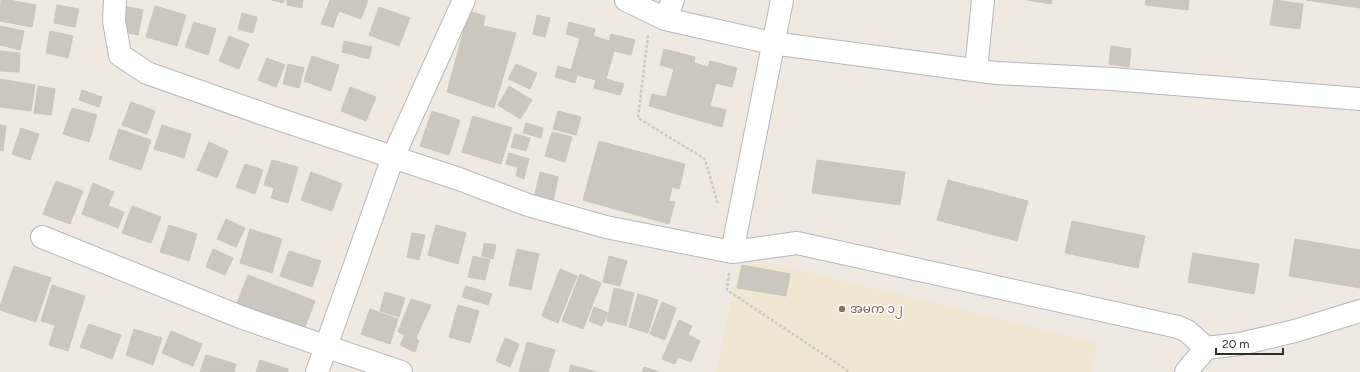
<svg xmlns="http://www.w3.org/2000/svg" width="1360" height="372" font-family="Figtree,'Noto Sans Myanmar',sans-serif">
  <rect width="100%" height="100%" fill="#efe9e1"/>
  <path fill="#f0e6d1" d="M741 256 1098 343 1091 372H716Z"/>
  <path fill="#cbc7bf" stroke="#cbc5ba" d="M1 0H9L36 5 32 27 0 21Z
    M272 0H284L283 3Z
    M287 0H303L302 8 287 5Z
    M330 0H368L361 19 339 11 333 27 321 24Z
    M1027 0H1052L1051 4Z
    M1146 0H1189L1188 10 1145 5Z
    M1274 0 1303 4 1300 29 1270 25Z
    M1306 0H1360V8Z
    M57 5 79 9 75 27 54 23Z
    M124 6 143 10 138 35 119 31Z
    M155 6 186 15 177 46 146 37Z
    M379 7 410 18 399 46 369 35Z
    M469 11 485 16 483 26 516 33 494 108 447 92Z
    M242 13 257 17 253 33 238 29Z
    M537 15 550 18 545 37 533 34Z
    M194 22 216 29 208 55 185 47Z
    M569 22 595 29 593 36 609 41 611 34 635 40 631 55 614 51 606 79 624 84 620 95 594 88 596 80 577 75 575 83 555 77 558 66 571 70 580 38 566 34Z
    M0 26 24 31 20 50 0 45Z
    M50 31 73 36 68 58 46 53Z
    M229 36 249 44 239 69 219 61Z
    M344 41 372 47 369 59 342 52Z
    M1111 46 1131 49 1129 67 1109 64Z
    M664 49 695 57 694 63 708 67 710 61 737 68 732 87 716 83 710 106 726 110 722 127 649 106 652 94 666 97 674 69 660 65Z
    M0 51 20 53 19 72 0 71Z
    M312 56 339 65 331 91 304 81Z
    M267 58 285 65 276 87 258 80Z
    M288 64 304 68 299 88 283 84Z
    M516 64 537 73 530 89 508 79Z
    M0 79 35 85 31 111 0 107Z
    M38 86 55 89 51 115 34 113Z
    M509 86 532 100 520 119 498 105Z
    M350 87 376 97 366 121 341 111Z
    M82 90 102 97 99 107 79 100Z
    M131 102 155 111 147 134 122 125Z
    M72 108 97 115 89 142 63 134Z
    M432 111 460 120 449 155 420 146Z
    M558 111 581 117 576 135 553 129Z
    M473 116 512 128 501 164 462 152Z
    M526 123 543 128 541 138 523 133Z
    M0 125 6 126 3 151 0 150Z
    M162 125 191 134 184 158 154 149Z
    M21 128 39 134 30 160 12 154Z
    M119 129 151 140 141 170 109 159Z
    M552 132 572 137 565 162 545 156Z
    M515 134 530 138 526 151 511 147Z
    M599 141 685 164 679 189 672 187 669 201 675 202 669 224 583 200Z
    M209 142 228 151 217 178 197 170Z
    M509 153 529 159 524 179 516 176 518 167 506 164Z
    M272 160 298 167 288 203 271 198 274 188 264 185Z
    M817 160 905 172 900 205 812 193Z
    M245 164 263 170 255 194 236 187Z
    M311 172 342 184 332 211 301 200Z
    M540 172 558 177 553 202 534 198Z
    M948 180 1028 201 1017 241 937 220Z
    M56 181 83 191 70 224 43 214Z
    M93 183 114 192 108 206 124 212 118 228 82 214Z
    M132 206 161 217 151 243 122 233Z
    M226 219 245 228 236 247 217 239Z
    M1072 221 1145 236 1138 268 1065 253Z
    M169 225 197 234 189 261 160 252Z
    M436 225 466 233 458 264 428 255Z
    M250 229 282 239 272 273 240 263Z
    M412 233 425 235 419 260 407 257Z
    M1295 239 1360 250V288L1289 276Z
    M484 243 496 245 493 259 482 256Z
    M213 249 233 258 225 275 206 267Z
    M517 249 539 254 531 290 509 285Z
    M289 251 321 261 312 287 280 276Z
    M1193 253 1259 264 1254 294 1188 282Z
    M473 256 490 260 485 280 468 277Z
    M609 256 627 261 620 286 603 282Z
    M742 265 790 274 786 296 737 288Z
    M14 266 51 278 36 322 0 310V306Z
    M560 269 577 276 558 323 542 316Z
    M580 274 601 283 583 329 562 321Z
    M248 275 315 301 304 329 237 303Z
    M52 285 85 296 68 351 49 345 55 325 41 321Z
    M466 286 492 294 488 305 462 297Z
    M614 288 634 293 626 326 607 321Z
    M385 292 405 298 399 317 380 311Z
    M638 294 658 300 648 333 629 327Z
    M411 299 431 305 416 338 419 341 415 352 400 345 405 335 398 332Z
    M662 302 676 308 665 340 650 334Z
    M458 305 479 311 470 343 449 337Z
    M594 307 608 313 602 326 589 321Z
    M370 309 398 319 390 344 361 334Z
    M679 320 692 326 688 335 700 341 691 362 678 357 675 364 662 359Z
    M89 324 121 335 112 359 80 347Z
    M134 329 162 338 153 365 126 355Z
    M171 331 202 344 193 366 162 353Z
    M505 338 519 344 510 367 496 361Z
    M527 342 555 350 548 372H519Z
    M206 355 236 364 234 372H200Z
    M260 360 288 369V372H256Z
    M571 365 597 372H569Z
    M644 367 659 372H642Z"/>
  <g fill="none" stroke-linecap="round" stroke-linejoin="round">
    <defs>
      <path id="minor" d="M115 0 114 21 120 55 147 73 269 116 459 179 528 205 606 227 732 252 797 243 1178 327 1187 331 1206 348
        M626 0 665 19 772 43 996 73 1112 79 1360 99
        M665 19 673 0
        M976 70 983 0
        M42 237 243 318 401 372
        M732 252 782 0
        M317 372 393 157 464 0
        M1186 372 1206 348 1240 344 1295 331 1360 311"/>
    </defs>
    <use href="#minor" stroke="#b4b7c1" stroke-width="24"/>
    <path stroke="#c9c9c9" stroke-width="2.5" stroke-dasharray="3 2" stroke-linecap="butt" d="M648 35 638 118 705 159 718 205
      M729 273 727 290 850 372"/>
    <use href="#minor" stroke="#fff" stroke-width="22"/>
  </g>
  <circle fill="#8d6e63" stroke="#fff" stroke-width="1.5" cx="842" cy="309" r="4"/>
  <g text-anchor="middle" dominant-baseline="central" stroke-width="3" stroke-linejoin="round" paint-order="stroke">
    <g font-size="12" fill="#785e54" stroke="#fff" text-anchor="start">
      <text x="850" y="309">အမက ၁၂</text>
    </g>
  </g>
  <path d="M1216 348v6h67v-6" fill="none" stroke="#2e2e2e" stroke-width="2"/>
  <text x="1222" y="348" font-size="12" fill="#2e2e2e" stroke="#ffffff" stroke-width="3" paint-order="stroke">20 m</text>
</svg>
